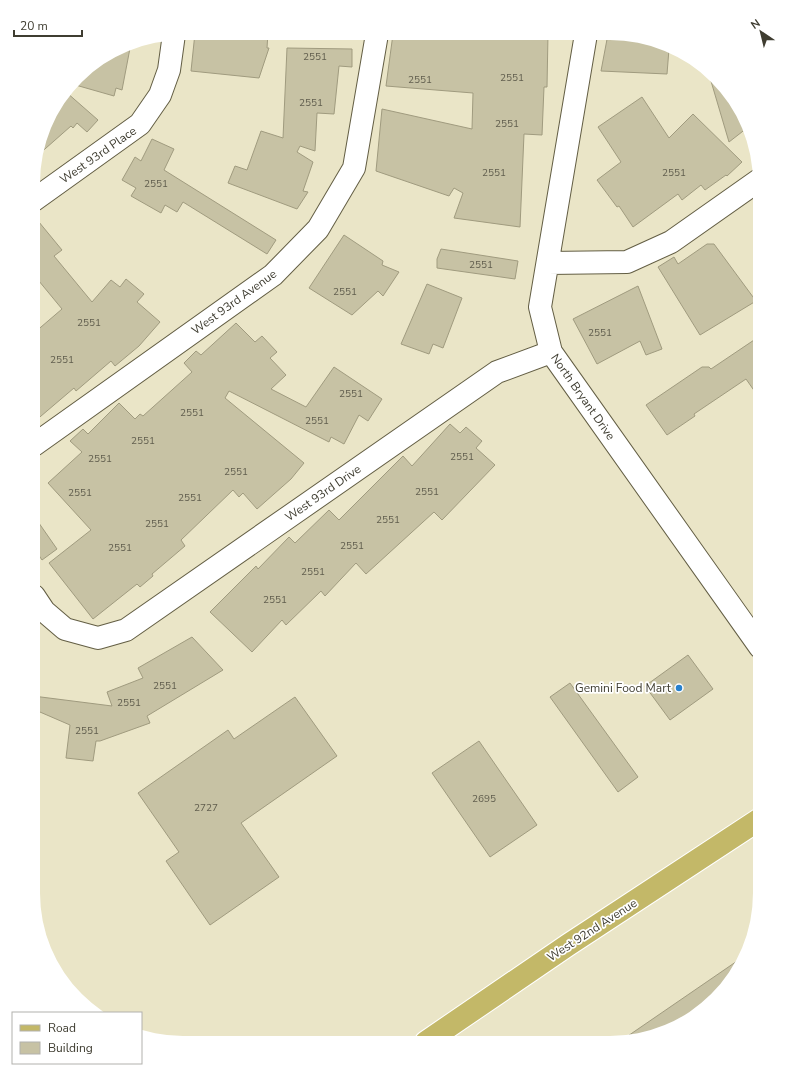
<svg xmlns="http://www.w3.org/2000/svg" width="793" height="1076" font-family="'Nunito Sans',sans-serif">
  <rect width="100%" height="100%" fill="#eae5c7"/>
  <path fill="#c7c2a4" stroke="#a09b7f" d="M195 33H268L267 48H269L259 78 191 71Z
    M393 34H548L547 87H544L542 135 524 134 520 227 454 218 463 193 454 188 449 196 376 171 382 109 472 129 473 93 386 86Z
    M608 34H630L669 49 667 74 601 71Z
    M131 43 122 90 116 88 114 96 72 84 84 70Z
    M287 48 352 49V67L339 66 334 114 317 113 315 151 300 146 297 152 313 162 303 191 308 192 297 209 228 183 235 166 247 170 261 131 283 138Z
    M708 71 723 84 744 116 747 128 729 142Z
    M66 92 98 120 87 132 77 123 73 128 71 126 37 156 53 108Z
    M642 97 669 138 693 114 742 162 727 176 726 175 705 190 701 185 682 200 678 194 633 227 619 206 617 207 597 180 621 162 598 127Z
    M152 139 174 149 164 170 276 240 267 254 183 202 177 212 165 205 161 213 131 196 136 188 122 180 135 157 141 161Z
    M34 216 62 250 54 256 92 302 111 280 120 287 126 279 144 294 137 302 160 322 139 346 115 366 111 361 76 391 74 388 34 422V333L62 309 34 275Z
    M344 235 383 261 382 265 399 272 383 296 378 291 352 315 309 288Z
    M707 244H714L756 301 700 335 658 267 674 257 678 264Z
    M441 249 518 261 515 279 437 268V259Z
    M427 284 462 298 443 348 433 344 429 354 401 344Z
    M638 286 662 349 646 355 640 341 597 364 573 319Z
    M236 323 255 342 262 336 277 352 270 358 286 375 271 389 306 407 334 367 382 399 368 421 359 415 344 444 331 437 329 442 229 391 225 398 304 463 291 479 257 509 243 493 239 497 233 490 181 540 185 546 152 574 153 576 140 587 137 584 93 619 49 563 91 530 48 483 82 452 70 441 83 429 88 434 119 403 135 419 140 414 143 416 192 372 184 363 196 351 201 355Z
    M760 336V399L746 379 694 414 695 416 667 435 646 405 702 367H709L711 369Z
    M450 424 460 433 466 427 482 441 476 448 495 465 442 520 434 512 366 574 356 563 325 596 321 591 286 625 282 620 252 652 210 612 256 566 258 569 289 537 295 543 329 510 339 520 403 456 412 466Z
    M34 516 57 549 42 560 34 548Z
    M192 637 223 670 147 716 150 723 100 741H96L93 761 66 758 70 725 33 709V696L112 706 107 692 143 678 138 668Z
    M688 655 713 689 670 720 645 686Z
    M570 683 638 777 618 792 550 697Z
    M295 697 337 756 241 823 279 877 210 925 166 861 179 852 138 793 228 730 234 739Z
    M479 741 537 825 490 857 432 773Z
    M743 957 735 977 709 1006 677 1027 622 1040Z"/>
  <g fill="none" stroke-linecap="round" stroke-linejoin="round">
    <defs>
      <path id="street" d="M586 34 540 307 551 352 760 647
        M34 200 140 124 160 95 169 70 174 34
        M548 263 627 262 671 242 759 180
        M34 445 273 275 318 229 354 168 377 34
        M34 596 44 611 65 629 98 638 126 630 497 372 551 352"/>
      <path id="primary" d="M426 1042 568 945 760 819"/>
    </defs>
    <use href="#street" stroke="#635e44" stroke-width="24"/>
    <use href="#primary" stroke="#fff" stroke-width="24"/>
    <use href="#street" stroke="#fff" stroke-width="22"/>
    <use href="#primary" stroke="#c3b868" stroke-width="22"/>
  </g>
  <circle fill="#2781ce" stroke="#fff" stroke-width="1.5" cx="679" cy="688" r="4"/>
  <g text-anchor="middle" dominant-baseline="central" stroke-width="3.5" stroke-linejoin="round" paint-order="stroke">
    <g font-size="10" fill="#615e4e">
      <text x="315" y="57">2551</text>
      <text x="512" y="78">2551</text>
      <text x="420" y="80">2551</text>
      <text x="311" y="103">2551</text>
      <text x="507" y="124">2551</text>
      <text x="494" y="173">2551</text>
      <text x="674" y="173">2551</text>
      <text x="156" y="184">2551</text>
      <text x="481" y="265">2551</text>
      <text x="345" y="292">2551</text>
      <text x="89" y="323">2551</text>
      <text x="600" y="333">2551</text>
      <text x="62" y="360">2551</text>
      <text x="351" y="394">2551</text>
      <text x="192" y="413">2551</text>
      <text x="317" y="421">2551</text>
      <text x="143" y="441">2551</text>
      <text x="462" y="457">2551</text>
      <text x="100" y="459">2551</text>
      <text x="236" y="472">2551</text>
      <text x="427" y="492">2551</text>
      <text x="80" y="493">2551</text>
      <text x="190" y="498">2551</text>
      <text x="388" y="520">2551</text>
      <text x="157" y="524">2551</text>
      <text x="352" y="546">2551</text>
      <text x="120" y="548">2551</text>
      <text x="313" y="572">2551</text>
      <text x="275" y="600">2551</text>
      <text x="165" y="686">2551</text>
      <text x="129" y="703">2551</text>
      <text x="87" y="731">2551</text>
      <text x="484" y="799">2695</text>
      <text x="206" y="808">2727</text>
    </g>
    <g font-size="12" fill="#3f3d31" stroke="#fff">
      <text transform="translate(98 155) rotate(-35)">West 93rd Place</text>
      <text transform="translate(234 302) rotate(-36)">West 93rd Avenue</text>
      <text transform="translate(583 397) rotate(55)">North Bryant Drive</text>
      <text transform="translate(323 493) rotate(-35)">West 93rd Drive</text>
      <text transform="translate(592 930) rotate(-33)">West 92nd Avenue</text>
    </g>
    <g font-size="12" fill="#3f3d31" stroke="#fff" text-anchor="end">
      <text x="671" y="688">Gemini Food Mart</text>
    </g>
  </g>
  <path d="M0 0H793V1076H0ZM183 40H610A143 143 0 0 1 753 183V893A143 143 0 0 1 610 1036H183A143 143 0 0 1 40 893V183A143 143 0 0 1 183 40Z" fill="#fff" fill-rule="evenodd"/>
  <rect x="12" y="1012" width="130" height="52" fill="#ffffff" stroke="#b2b1ad"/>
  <rect x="20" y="1025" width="20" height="6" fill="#c3b868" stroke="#b2b1ad"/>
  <text x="48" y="1032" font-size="12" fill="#3f3d31">Road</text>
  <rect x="20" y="1042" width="20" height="12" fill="#c7c2a4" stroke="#b2b1ad"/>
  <text x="48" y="1052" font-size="12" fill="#3f3d31">Building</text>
  <g transform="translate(761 32) rotate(325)" stroke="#ffffff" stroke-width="3" paint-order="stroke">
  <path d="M0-3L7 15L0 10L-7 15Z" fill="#3f3d31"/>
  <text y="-6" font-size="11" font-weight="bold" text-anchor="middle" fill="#3f3d31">N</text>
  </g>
  <path d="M14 30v6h68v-6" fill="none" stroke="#3f3d31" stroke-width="2"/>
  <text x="20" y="30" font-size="12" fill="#3f3d31" stroke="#ffffff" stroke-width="3" paint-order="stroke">20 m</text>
</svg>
